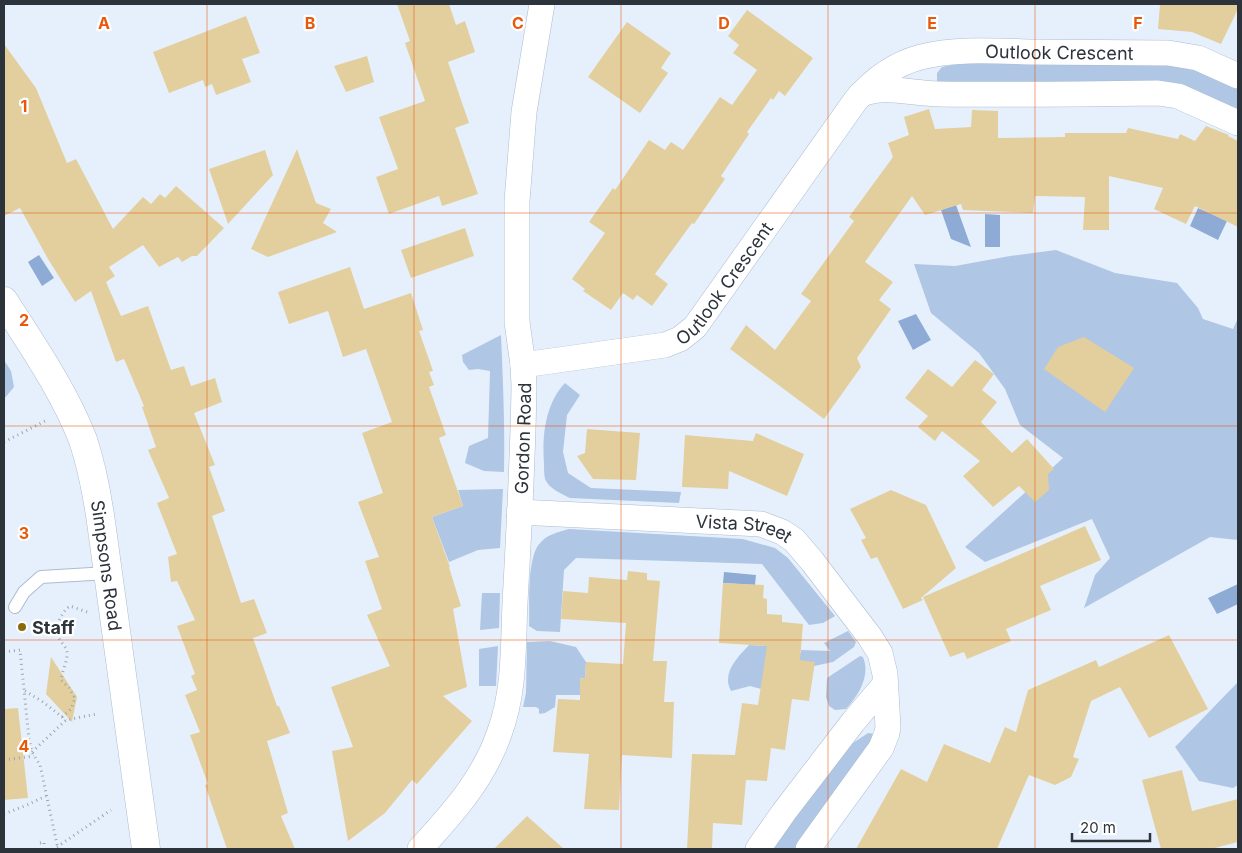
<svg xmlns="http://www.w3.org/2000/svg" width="1242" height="853" font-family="Inter,sans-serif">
  <rect width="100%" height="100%" fill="#e6f0fc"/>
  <path fill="#afc6e4" d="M961 63H1161L1197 69 1238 88V110L1189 88 944 84 937 81V73L942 67Z
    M1056 250 1115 273 1177 283 1198 308 1203 319 1233 329 1238 318V540L1210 537 1084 608 1095 575 1110 558 1092 519 985 562 965 547 1063 458 1020 425 1005 389 979 353 931 313 914 264 955 266 1010 256Z
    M501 335C503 381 505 426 504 472L484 471 465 463 469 446 488 438 490 371 478 369 469 370 463 362 462 355Z
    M4 360 11 371 14 387 4 399Z
    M565 383 580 395 567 415 563 452 568 473 591 488 681 492 679 503 570 498C562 494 549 489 545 479 544 475 544 468 544 464 542 436 545 404 565 383Z
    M503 489 500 548 478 550 449 562 432 517 463 506 458 490Z
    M569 529 743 539 775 548 788 558 835 616 823 623 809 625 762 564 576 558 564 570 560 632 537 631 529 626C530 606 526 556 541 542 548 534 559 532 569 529Z
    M482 593H500L499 628 480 630Z
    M848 631 856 642 854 647 833 662 814 666 761 689 750 686 731 691C721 673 738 657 749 645L770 646V651L801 653V650L830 651 824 643Z
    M550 641 576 647 586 662 585 679 581 678 580 695H556L555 707 545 713 539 714V709L536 707H523L526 693 527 642Z
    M498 646 496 686H479V649Z
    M860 656 863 657C871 676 858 696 846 709L835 710 829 706 826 697 827 678Z
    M1238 682V785L1233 788 1199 781 1175 747Z
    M868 733 875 734 872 746 799 849H769L850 745Z"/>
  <path fill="#8dabd4" d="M956 205 971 247 951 239 941 210Z
    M1198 208 1227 221 1218 240 1190 226Z
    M985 214 1000 215V247H985Z
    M39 255 54 278 42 286 28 262Z
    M916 314 931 340 913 350 898 321Z
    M724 572 756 575 755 585 723 583Z
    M1238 584V604L1217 614 1208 598Z"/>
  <path fill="#e3cf9d" d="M397 4H449L456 25 465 21 475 52 448 62 469 123 455 128 478 194 442 206 439 196 389 214 376 177 398 169 379 117 425 101 405 43 410 41Z
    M1160 4H1238V9L1221 44 1192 32 1158 29Z
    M747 10 813 58 785 96 779 91 773 100 771 98 747 132 749 134 721 176 725 179 694 224 692 223 655 274 668 284 652 306 637 295 633 300 623 293 611 310 583 291 585 289 572 279 605 233 589 222 613 188 615 190 649 140 665 150 671 142 683 150 720 97 732 105 757 70 733 53 739 45 728 36Z
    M246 16 260 53 242 59 251 82 216 95 212 84 205 87 203 80 169 93 153 52Z
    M627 22 671 53 661 68 668 73 640 113 588 77Z
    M4 44 36 88 67 163 76 159 113 229 143 197 151 204 160 194 165 198 176 186 224 228 197 256H192L182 262 178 257 159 267 143 245 109 267 115 276 106 282 121 316 148 306 171 370 184 366 191 386 215 378 222 402 194 413 215 465 209 467 225 511 212 516 241 603 254 599 267 633 253 638 277 706H279L290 733 267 741 288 813 281 816 295 849H227L205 785 208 784 190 735 200 732 185 695 197 690 191 676 195 674 177 626 195 620 177 581 171 582 168 557 177 554 157 503 169 498 148 450 156 447 142 407 144 406 124 359 116 362 91 291 75 302 48 259 20 208 4 216Z
    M367 56 374 82 346 92 334 66Z
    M929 109 935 129 971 127 972 110 998 111V138L1065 137V133H1126L1128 128 1178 139 1180 134 1195 141 1206 126 1229 135 1228 136 1238 141V227L1195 206 1186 224 1154 209 1163 188 1109 176V230H1083L1085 197 1035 196 1033 213 963 210 961 204 925 215 912 196 865 262 893 282 879 300 891 309 857 358 861 367 824 419 730 349 746 325 775 350 811 301 801 294 854 221 849 217 893 157 888 143 909 135 904 117Z
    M297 149 316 203 331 209 323 223 337 232 268 257 251 249Z
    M265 150 273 175 228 224 209 169Z
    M465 228 474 256 411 278 401 250Z
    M350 267 364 309 411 293 423 330 419 331 433 371 429 372 434 385 429 387 446 435 439 438 463 506 432 517 450 567H449L461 606 453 609 467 687 443 696 472 721 417 784 412 780 385 813 348 841 332 751 353 747 331 687 390 666 367 615 382 609 365 561 379 557 358 502 383 493 362 433 392 422 366 349 343 357 328 311 289 324 278 292Z
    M1084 337 1134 368 1105 412 1044 369 1058 347Z
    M975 360 994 374 982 390 997 402 981 422 1012 453 1027 439 1054 469 1048 474 1049 490 1035 502 1019 486 993 507 963 476 980 461 942 431 935 441 918 427 928 416 905 398 928 369 952 387Z
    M587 429 640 433 636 480 593 479 577 456 585 453Z
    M756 433 804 454 787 496 729 471 728 489 682 487 685 435 753 441Z
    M891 490 926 505 956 568 921 598 923 600 903 609 877 557 871 559 861 540 866 538 850 509Z
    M1085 526 1101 560 1040 586 1051 610 1006 629 1011 641 967 659 964 652 950 657 923 597Z
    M628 571 647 573V580L660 581 653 661H667L664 702H674L672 758 622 755 619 810 584 809 589 754 553 752 558 699 580 700V678L585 679 586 662 623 664 626 623 561 619 563 591 588 593 589 577 627 580Z
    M723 583 764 585 763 598 767 599V614L782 615V622L803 624 800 660 815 662 809 701 792 699 785 750 771 748 767 781 746 780 742 825 713 823 712 849H687L692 754 735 755 742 703 758 705 767 646 719 643Z
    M1169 635 1208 709 1149 738 1120 687 1091 701 1073 757 1079 759 1071 777 1055 785 1029 775 997 849H856L901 769 927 782 944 744 990 763 1005 727 1016 732 1028 690 1096 660 1099 667Z
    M51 657 77 697 72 722 46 694Z
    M18 708 28 798 4 800V709Z
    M1182 770 1192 811 1238 799V842L1211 849H1161L1142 780Z
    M527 816 564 849H494Z"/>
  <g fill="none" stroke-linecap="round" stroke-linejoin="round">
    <defs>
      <path id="lane" d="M15 607 24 592 41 577 108 573"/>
      <g id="street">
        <path d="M860 95C884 84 913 94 939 94 1012 95 1085 94 1158 93L1178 96 1238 123"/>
        <path id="s1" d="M523 365 665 345 680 339 695 327 856 100C874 79 894 64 921 57 956 48 996 51 1031 52 1077 52 1123 53 1168 53L1198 58 1238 76"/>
        <path id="s2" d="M519 512 761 524 782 532 794 540 812 561 870 637 880 653 885 674 888 727 887 733 881 748 808 849"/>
        <path id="s3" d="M420 849C452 814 483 780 499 734 515 692 513 647 515 603 519 531 523 458 524 386L523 365 517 322V201L524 112 542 4"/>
        <path d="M758 849 784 812 853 722 885 684"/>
      </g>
      <g id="secondary">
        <path id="s4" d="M4 301C32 345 64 391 83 440 92 467 97 494 101 522L146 849"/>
      </g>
    </defs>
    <use href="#lane" stroke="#acbcd0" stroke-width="14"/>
    <use href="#street" stroke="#acbcd0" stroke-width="26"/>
    <use href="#secondary" stroke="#acbcd0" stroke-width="29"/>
    <path stroke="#9ca5af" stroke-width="3" stroke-dasharray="1 4" stroke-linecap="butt" d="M4 442 47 420
      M4 652 20 650 29 739 32 752 40 765 58 849
      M25 691 43 702 66 720
      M62 717 71 709 75 698 69 688 61 680C62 672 66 664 67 656 68 647 62 645 59 638 54 628 61 612 70 606L87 612
      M32 752 66 720 97 714
      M4 760 34 756
      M4 814 27 805 46 796
      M40 843 44 842V849
      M57 847 111 810"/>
    <use href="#lane" stroke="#fff" stroke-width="12"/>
    <use href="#street" stroke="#fff" stroke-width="25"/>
    <use href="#secondary" stroke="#fff" stroke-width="28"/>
  </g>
  <path fill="none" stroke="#e8590c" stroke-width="1" stroke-opacity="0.55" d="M207 4V849M414 4V849M621 4V849M828 4V849M1035 4V849M4 213H1238M4 426H1238M4 640H1238"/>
  <circle fill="#896b0a" stroke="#fff" stroke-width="2" cx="22" cy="627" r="5"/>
  <g text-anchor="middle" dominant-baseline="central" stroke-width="4.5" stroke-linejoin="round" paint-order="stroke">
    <g font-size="18" fill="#2d333b" stroke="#fff">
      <text stroke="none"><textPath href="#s1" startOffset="675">Outlook Crescent</textPath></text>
      <text stroke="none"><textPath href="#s1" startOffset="231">Outlook Crescent</textPath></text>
      <text stroke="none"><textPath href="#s3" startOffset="438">Gordon Road</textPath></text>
      <text stroke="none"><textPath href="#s2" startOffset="226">Vista Street</textPath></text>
      <text stroke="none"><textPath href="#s4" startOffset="288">Simpsons Road</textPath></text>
    </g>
    <g font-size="18" font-weight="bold" fill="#2d333b" stroke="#fff" text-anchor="start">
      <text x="32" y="627">Staff</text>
    </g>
  </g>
  <g font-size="16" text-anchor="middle" font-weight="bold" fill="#e8590c" stroke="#fff" stroke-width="4.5" stroke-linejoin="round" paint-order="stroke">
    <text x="104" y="29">A</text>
    <text x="310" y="29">B</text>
    <text x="518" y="29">C</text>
    <text x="724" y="29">D</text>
    <text x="932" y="29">E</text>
    <text x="1138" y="29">F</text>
    <text x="24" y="112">1</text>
    <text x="24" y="326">2</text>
    <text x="24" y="539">3</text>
    <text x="24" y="752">4</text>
  </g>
  <rect width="1242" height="853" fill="none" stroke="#2d333b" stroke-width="10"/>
  <path d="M1072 833v8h78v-8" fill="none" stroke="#2d333b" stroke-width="2.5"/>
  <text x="1080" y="833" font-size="15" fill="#2d333b" stroke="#ffffff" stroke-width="4" paint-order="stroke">20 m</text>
</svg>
